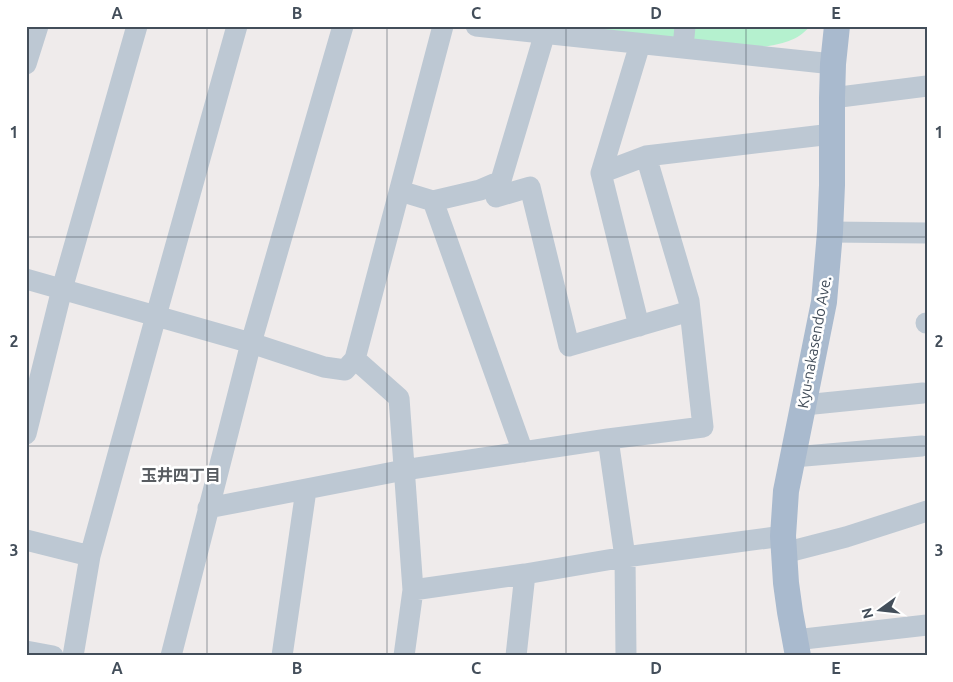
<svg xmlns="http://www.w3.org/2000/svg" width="953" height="682" font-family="Ubuntu,'Noto Sans JP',sans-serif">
  <rect width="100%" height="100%" fill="#efebeb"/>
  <path fill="#b5f1cf" d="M568 26H810C798 41 781 44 763 47Z"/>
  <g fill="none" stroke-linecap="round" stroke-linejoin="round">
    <path stroke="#bdc8d3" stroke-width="21" d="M476 26 833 64
      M640 44 601 173 646 156 832 134
      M683 48 685 26
      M26 64 38 26
      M832 98 927 86
      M601 173 639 326
      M400 191 433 201 523 452
      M496 197 547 26
      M433 201 480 190 494 184 496 197 530 187 569 346 690 311
      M830 232 927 233
      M26 279 251 343 324 367 345 370 355 359 443 26
      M926 323H927
      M355 359 399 398 413 590 404 656
      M804 405 923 393
      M26 434 62 289 137 26
      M608 439 625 557 626 656
      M793 457 922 446
      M208 508 404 470 608 439 703 427 689 301 646 156
      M26 540 90 556
      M784 553 846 537 927 511
      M413 590 525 574 625 557 783 536
      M795 640 927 625
      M26 651 53 656
      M73 656 90 556 156 316 237 26
      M171 656 251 343 343 26
      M282 656 306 490
      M516 656 525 574"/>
    <path stroke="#a9bace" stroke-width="26" d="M798 656 790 612 786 583 783 536 786 491 824 302 830 232 832 185V98L833 64 837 26"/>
  </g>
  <path fill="none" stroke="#434e5a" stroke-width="1" stroke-opacity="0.55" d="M207 26V656M387 26V656M566 26V656M746 26V656M26 237H927M26 446H927"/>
  <g text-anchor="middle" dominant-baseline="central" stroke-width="5" stroke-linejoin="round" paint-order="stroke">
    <g font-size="15" fill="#434e5a" stroke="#fff">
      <text transform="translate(814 342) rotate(-80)">Kyu-nakasendo Ave.</text>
    </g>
    <g font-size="16" font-weight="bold" fill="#585c61" stroke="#fff">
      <text x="181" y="475">玉井四丁目</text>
    </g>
  </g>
  <rect width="953" height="682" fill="none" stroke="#ffffff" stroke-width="55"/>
  <g transform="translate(880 610) rotate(255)" stroke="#ffffff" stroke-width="4" paint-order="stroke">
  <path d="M0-4L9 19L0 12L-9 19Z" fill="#434e5a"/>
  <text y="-8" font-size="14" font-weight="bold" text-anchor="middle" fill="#434e5a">N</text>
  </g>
  <rect x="28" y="28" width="898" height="626" fill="none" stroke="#434e5a" stroke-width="2"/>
  <g font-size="16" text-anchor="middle" font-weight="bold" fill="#434e5a">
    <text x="117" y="19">A</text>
    <text x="297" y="19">B</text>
    <text x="476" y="19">C</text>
    <text x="656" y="19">D</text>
    <text x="836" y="19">E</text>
    <text x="14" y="138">1</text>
    <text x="939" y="138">1</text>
    <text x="14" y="347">2</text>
    <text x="939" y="347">2</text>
    <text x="14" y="556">3</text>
    <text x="939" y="556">3</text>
    <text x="117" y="674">A</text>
    <text x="297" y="674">B</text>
    <text x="476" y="674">C</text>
    <text x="656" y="674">D</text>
    <text x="836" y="674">E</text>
  </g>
</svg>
